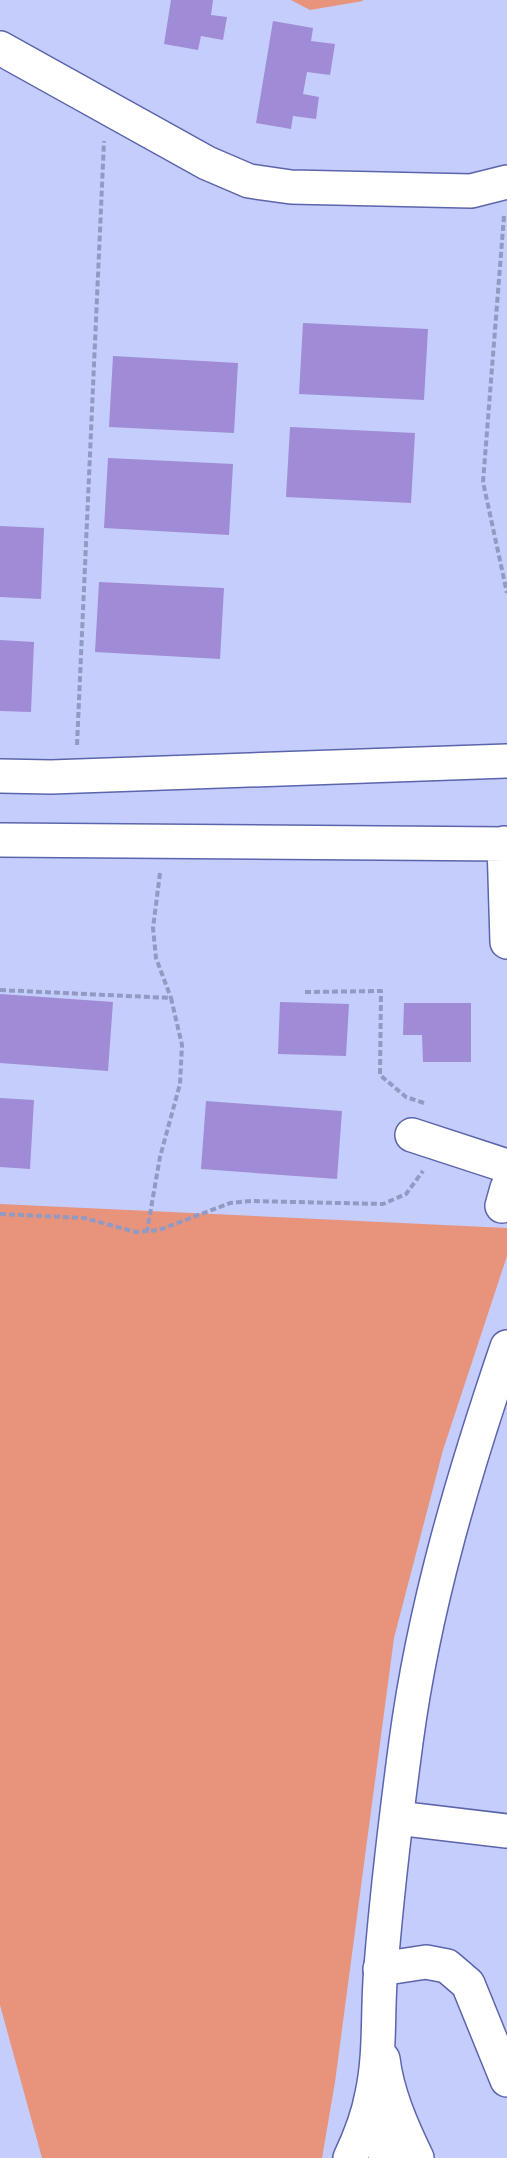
<svg xmlns="http://www.w3.org/2000/svg" width="507" height="2158" font-family="'Varela Round',sans-serif">
  <rect width="100%" height="100%" fill="#c4cdfc"/>
  <path fill="#e8937c" d="M291 0H362L363 1 310 10Z
    M0 1204 507 1228V1256L443 1450 394 1638 335 2082 322 2158H42L0 2005Z"/>
  <path fill="#a08bd6" d="M171 0H213L211 15 227 17 223 40 201 36 198 50 164 44Z
    M273 21 313 28 311 41 335 44 330 75 307 72 303 94 319 97 316 119 293 116 291 129 256 123Z
    M303 323 428 329 424 400 299 394Z
    M113 356 238 363 234 433 109 427Z
    M290 427 415 433 411 503 286 497Z
    M108 458 233 464 229 535 104 528Z
    M0 526 44 528 41 599 0 597Z
    M99 582 224 588 220 659 95 652Z
    M0 640 34 642 31 712 0 711Z
    M0 994 113 1002 108 1071 0 1063Z
    M280 1002 349 1004 346 1056 278 1054Z
    M404 1003H471V1062H423L422 1035H403Z
    M0 1098 34 1100 30 1169 0 1167Z
    M206 1101 342 1111 337 1179 201 1169Z"/>
  <g fill="none" stroke-linecap="round" stroke-linejoin="round">
    <defs>
      <path id="minor" d="M0 48 207 163 249 181 291 187 471 191 507 182
        M0 776 51 777 507 761
        M0 840 507 844
        M504 843 507 942
        M412 1135 507 1166
        M502 1206 507 1188
        M397 1818 507 1831
        M380 1969 426 1962 447 1966 468 1984 507 2080"/>
      <path id="major" d="M383 2059C387 2093 402 2127 417 2158
        M374 2100 386 2158
        M350 2158C360 2137 368 2116 372 2094 381 2053 377 2009 381 1967 387 1892 396 1817 406 1742 424 1607 463 1476 507 1347"/>
    </defs>
    <use href="#minor" stroke="#5b65ab" stroke-width="36"/>
    <use href="#major" stroke="#5b65ab" stroke-width="36"/>
    <path stroke="#929ac3" stroke-width="4" stroke-dasharray="6 3" stroke-linecap="butt" d="M504 216 483 482 507 593
      M77 745 104 141
      M160 873 153 928 156 958 171 998
      M0 990 171 998 182 1045 180 1084 160 1157 147 1231
      M305 992 381 991 380 1075 406 1097 424 1103
      M0 1214 84 1218 136 1232 159 1230 230 1203 251 1201 383 1204 406 1194 423 1171"/>
    <use href="#minor" stroke="#fff" stroke-width="33"/>
    <use href="#major" stroke="#fff" stroke-width="33"/>
  </g>
</svg>
